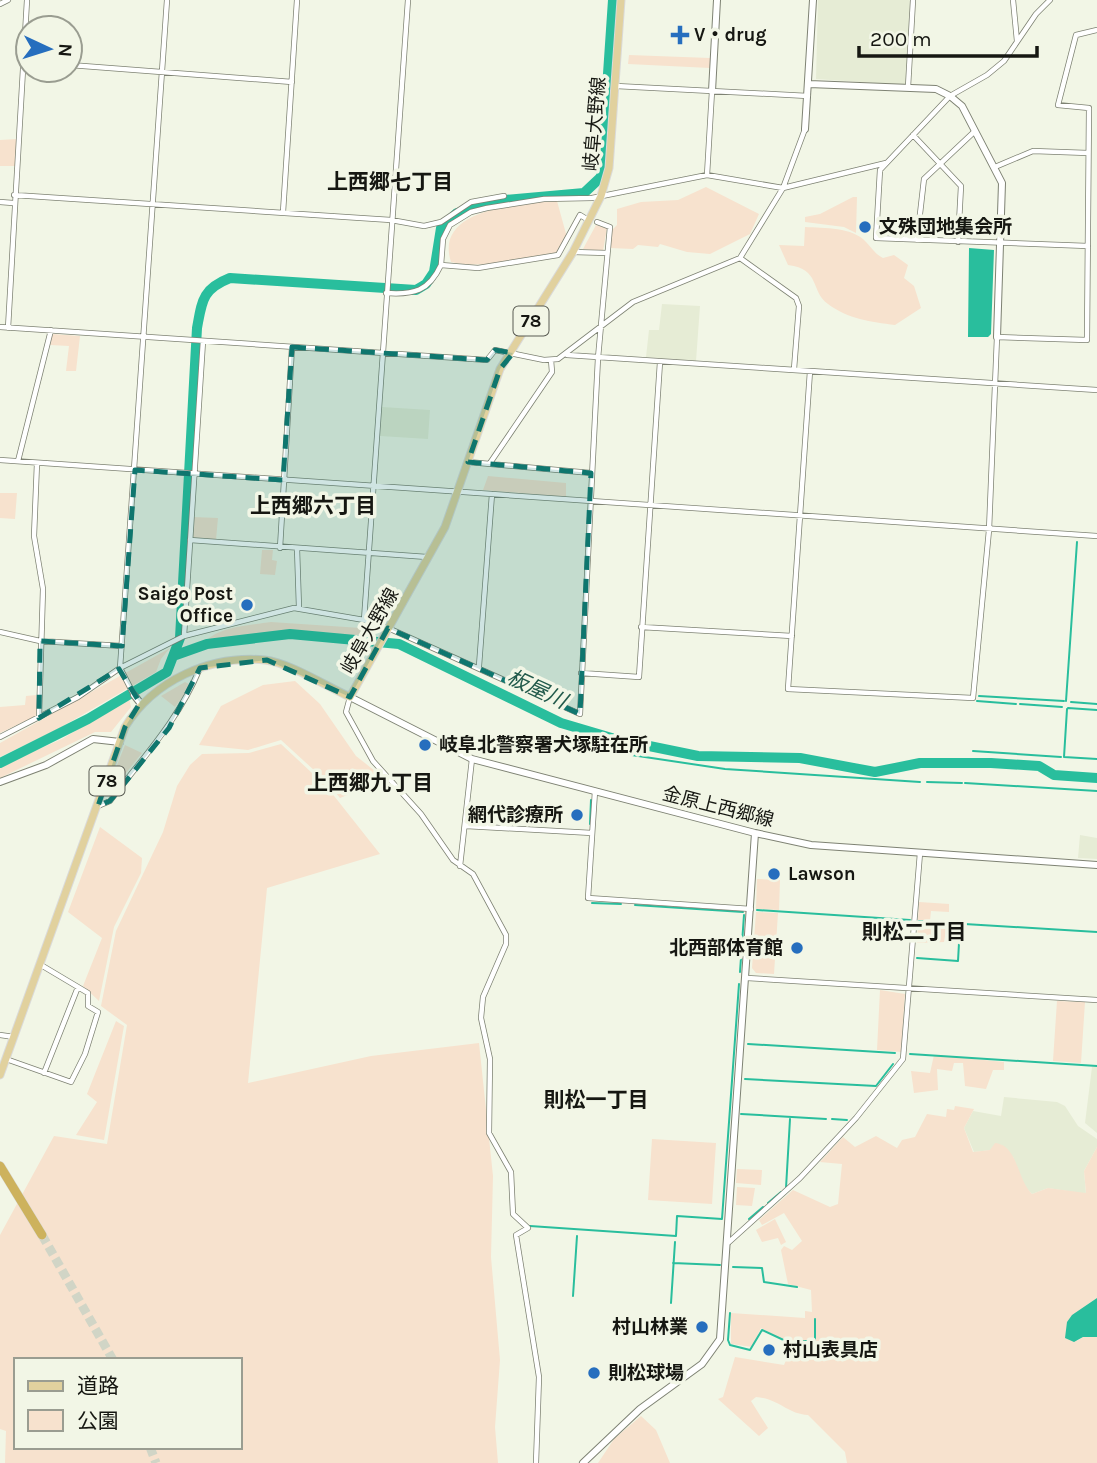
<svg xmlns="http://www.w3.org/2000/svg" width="1097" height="1463" font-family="Karla,'Noto Sans JP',sans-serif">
  <rect width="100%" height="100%" fill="#f2f6e6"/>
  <path fill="#e6ecd5" d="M818 0H910L906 85 816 79Z
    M662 304 700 306 696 361 646 357 649 330H659Z
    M382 407 430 410 428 439 380 436Z
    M1080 835 1097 838V859L1078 858Z
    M1092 1067H1097V1133L1085 1123Z
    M1004 1097 1057 1102 1065 1106 1078 1126 1097 1139V1147L1084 1171 1086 1194 1048 1188 1032 1194 1024 1186 1013 1157 991 1150 974 1152 964 1128 973 1111 1001 1116Z"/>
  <path fill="#f7e2ce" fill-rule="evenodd" d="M629 55 710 58V68L628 64Z
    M17 139 15 166H0V140Z
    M706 187 759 214 750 234 710 254 687 252 660 244 658 247 638 245 633 249 610 248 612 230 617 225V209L641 202 678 200Z
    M853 197H857L856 233 844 227 805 222V217L820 214Z
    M551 200 557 201 568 241 561 252C523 257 489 270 451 262 434 209 516 205 551 200Z
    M596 225 607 228 603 251 583 249Z
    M805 227C824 228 853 227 866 242 873 249 874 253 883 258L894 255 908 265 904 278 914 286 921 308 895 325C871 322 848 319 828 304 810 291 821 269 788 265L779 245 804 246Z
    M52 334 80 336 76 371H66L69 346 50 345Z
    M488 476 566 483V497L483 490Z
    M0 493H17L15 519 0 518Z
    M193 517 218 518 216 540 193 538Z
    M262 550H273L272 560 277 561 275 575 260 574Z
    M271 622 376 629 367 641 332 633 303 631 206 641C220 626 252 625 271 622Z
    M170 648 161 659 156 672 58 729 0 757V743Z
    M295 681 320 704 356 756 375 771 377 783 340 798 327 782 281 740 248 750 199 745 221 706 263 685Z
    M185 682 191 685 175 707 161 696Z
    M36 695V716L0 733V707L25 705 26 696Z
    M129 698 131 707 111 732H95L0 778V766L62 739Z
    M281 744 327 787 380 854 267 888 248 1083 371 1056 479 1043 493 1176 491 1257 500 1360 495 1427 498 1463H5L6 1431 0 1429V1235L54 1136 107 1144 127 1025 101 1006 116 931 163 832 177 786 190 765 202 754 249 753ZM16 1360H240V1447H16Z
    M125 745 142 753 122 778 113 775Z
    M100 827 142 858 141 873 114 927 99 1001 83 986 102 938 68 912Z
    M757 879 780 880 779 910 756 909Z
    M919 902 949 904V912L931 911 930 921 918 920Z
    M756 912 778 913 774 974 756 973 752 968Z
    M918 923 947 925 944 942 917 943Z
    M880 990 905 994 901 1052 877 1050Z
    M1057 1001 1085 1002 1081 1063 1053 1061Z
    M116 1021 124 1026 104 1140 76 1135 97 1102 87 1094Z
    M934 1055 1004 1062V1070H993L986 1089 965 1086 963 1063H954L952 1071 937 1069 938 1090 914 1093 911 1071 930 1073Z
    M955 1106 974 1109 964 1128 973 1152 990 1150 995 1143C1018 1145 1017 1180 1032 1194L1048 1188 1086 1193 1084 1171 1097 1147V1298L1087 1305 1077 1341 1083 1337H1097V1463H847L845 1452 808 1415C787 1414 780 1399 756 1397L751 1401 768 1428 759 1436 718 1399 723 1397 735 1357 784 1365 792 1346 761 1328 752 1347 731 1344V1313L805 1318V1311L812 1312 811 1290 788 1284 781 1250 784 1246 792 1250 802 1241 784 1213 762 1225 759 1220 793 1190 830 1207 838 1204 842 1164 820 1162 843 1137 855 1147 876 1136 897 1148 902 1140 915 1137 927 1114 946 1117 947 1109 954 1110Z
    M652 1139 716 1143 712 1204 648 1200Z
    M737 1169 762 1170 761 1185 736 1183Z
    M737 1187 755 1188 752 1206 736 1205Z
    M775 1219 786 1242 781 1245 778 1238 762 1242 756 1230Z
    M641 1416 656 1430 670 1463H598L614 1439Z"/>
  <path fill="#29be9d" d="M969 248 994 250 991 334 988 337H968Z
    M1097 1298V1337H1083L1074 1342 1065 1338 1067 1322 1072 1315Z"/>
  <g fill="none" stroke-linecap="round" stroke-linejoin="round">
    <path stroke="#29be9d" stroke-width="2" d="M979 696 1064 701
      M977 701 1016 704
      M1066 701 1077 542
      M1071 702 1097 704
      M1020 704 1062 707
      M1068 708 1097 710
      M1067 709 1064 757 1097 759
      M598 750 725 769 920 782
      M973 751 1061 757
      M927 782 962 783
      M965 783 1097 791
      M590 824 591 800
      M592 903 621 904
      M635 905 743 912
      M757 910 910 920
      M919 921 944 923
      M948 923 1097 932
      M917 958 958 961 960 925
      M740 972 744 915
      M748 1044 895 1053
      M910 1054 1097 1066
      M745 1079 876 1086 893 1064
      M741 1114 826 1119
      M832 1119 847 1120
      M786 1188 790 1119
      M768 1203 781 1192
      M749 1219 763 1207
      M530 1226 676 1236 677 1216 722 1219 739 984
      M673 1263 720 1265
      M733 1267 762 1268 764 1282 797 1287
      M573 1296 577 1236
      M671 1303 675 1242
      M730 1313 728 1340 730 1345 750 1350 762 1330 790 1343 815 1340V1319"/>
    <path stroke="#29be9d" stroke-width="10" d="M176 655 207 644 290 634 399 644 561 723 615 739 698 756 800 758 875 772 920 763H991L1039 766 1054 775 1097 778
      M0 763 88 719 167 672 180 638 197 328C202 301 202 289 230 278L416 290 426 284 434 272 441 228 457 213 504 200 584 193 601 177 613 0"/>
    <path stroke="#d1d5c6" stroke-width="9" stroke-dasharray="9 4.5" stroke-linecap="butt" d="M42 1235 113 1360
      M150 1447 156 1463"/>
    <defs>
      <path id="street" d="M1013 0 1017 41
        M1050 0 1036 14 1004 61 987 75 950 96 880 170 876 238 1088 246
        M0 4 8 0
        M70 65 292 82
        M616 86 808 96
        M908 87 913 0
        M913 135 961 186 958 242
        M995 167 1033 151 1088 153
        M707 175 712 91
        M14 195 391 220 424 226 441 222 471 202 504 196
        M0 202 13 203
        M283 212 297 0
        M585 218 580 215 558 255 478 268 441 265 443 239 450 225 471 212 487 208 544 199 592 198 707 175 783 188 886 163
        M917 240 924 179 975 131
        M573 252 607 253
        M740 258 796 298 799 306 794 369
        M386 293C414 295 429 291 441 265
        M0 327 487 360 495 350 544 360 558 359 633 302 740 258 783 188 805 129
        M8 328 27 0
        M567 355 1097 390
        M810 371 788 689 973 698 989 530 997 337 1087 340 1089 108 1058 105 1076 35 1097 30
        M0 460 1097 536
        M18 461 51 330
        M468 462 591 473
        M37 463 34 536 43 589 39 717
        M490 463 552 372 551 360
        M190 540 427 557
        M280 548 292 347
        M297 548 299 608
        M364 620 408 0
        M641 627 792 636
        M0 632 40 641 122 646
        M184 636 203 341
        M479 666 492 494
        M581 673 639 677 660 362
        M134 695 120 668 167 0
        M350 697 346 712 373 761 421 814 453 860 473 874 506 935V944L483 997 481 1018 490 1059 489 1133 511 1172 513 1214 528 1228 516 1235 539 1377 536 1463
        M0 737 78 697 120 668 184 636 294 608 364 620 388 628 580 714 598 358 610 227 597 222
        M595 791 588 898 751 909
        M98 806 110 801C144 756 178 721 200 668
        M466 826 592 833
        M460 866 472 759
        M747 978 1097 1000
        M0 1035 14 1037
        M6 1059 71 1082 85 1054 98 1012 88 1006V993L41 965
        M44 1073 78 987
        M729 1242 800 1178 856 1118 903 1059 920 853"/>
      <path id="secondary" d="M809 84 936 89 950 96 962 106 1002 183 997 337
        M712 91 717 0
        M805 129 813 0
        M134 695 141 704
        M350 697 472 759 755 833 811 845 1097 865
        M0 782 46 765 93 739 120 742
        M583 1463 640 1409 702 1364 720 1339 755 833"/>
      <path id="primary" d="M0 1075 125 727C154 680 210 655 265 660 288 662 328 687 350 697L445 527 500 369 573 252 601 196 609 168 621 0"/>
      <path id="highway" d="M0 1166 42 1235"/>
    </defs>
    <use href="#street" stroke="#7e8273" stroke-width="6"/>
    <use href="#secondary" stroke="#7e8273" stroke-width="8"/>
    <use href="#primary" stroke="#dadad9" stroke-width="9"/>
    <use href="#highway" stroke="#dadad9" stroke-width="10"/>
    <use href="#street" stroke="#fff" stroke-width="4.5"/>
    <use href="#secondary" stroke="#fff" stroke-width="6"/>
    <use href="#primary" stroke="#e1d19e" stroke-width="7"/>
    <use href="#highway" stroke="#cdb25d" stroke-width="9"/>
  </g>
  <path fill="#0f766e" fill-opacity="0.2" stroke="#0f766e" stroke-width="5" stroke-dasharray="14 9" stroke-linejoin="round" d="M292 347 487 360 495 350 513 353 500 369 468 462 591 473 580 714 388 628 350 697 267 660 200 668 169 728 110 801 98 806 125 727 140 703 119 669 39 718 40 641 122 646 135 470 283 480Z"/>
  <g fill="#266ebe" stroke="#f2f6e6" stroke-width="2.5">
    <path d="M676.5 24.5h7v7h7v7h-7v7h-7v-7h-7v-7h7z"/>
    <circle cx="865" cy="227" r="7"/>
    <circle cx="247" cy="605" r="7"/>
    <circle cx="425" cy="745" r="7"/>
    <circle cx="577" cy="815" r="7"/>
    <circle cx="774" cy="874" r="7"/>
    <circle cx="797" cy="948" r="7"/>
    <circle cx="702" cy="1327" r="7"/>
    <circle cx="769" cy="1350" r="7"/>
    <circle cx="594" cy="1373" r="7"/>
  </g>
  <g text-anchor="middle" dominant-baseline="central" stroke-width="7" stroke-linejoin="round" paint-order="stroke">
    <g fill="#f2f6e6" stroke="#585a52" stroke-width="2">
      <rect x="513.5" y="306.5" width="35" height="29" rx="5"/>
      <rect x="89.5" y="766.5" width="35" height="29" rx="5"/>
    </g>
    <g font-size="18" font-weight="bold" fill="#161712">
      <text x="531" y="321">78</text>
      <text x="107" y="781">78</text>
    </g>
    <g font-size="19" font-weight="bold" fill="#161712" stroke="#f2f6e6" text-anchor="start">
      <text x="694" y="35">V・drug</text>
      <text x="879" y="227">文殊団地集会所</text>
      <text x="233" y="594" text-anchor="end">Saigo Post<tspan x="233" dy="22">Office</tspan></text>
      <text x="439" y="745">岐阜北警察署犬塚駐在所</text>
      <text x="563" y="815" text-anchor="end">網代診療所</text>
      <text x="788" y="874">Lawson</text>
      <text x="783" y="948" text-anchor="end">北西部体育館</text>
      <text x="688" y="1327" text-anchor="end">村山林業</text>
      <text x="783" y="1350">村山表具店</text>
      <text x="608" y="1373">則松球場</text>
    </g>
    <g font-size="19" fill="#161712" stroke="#f2f6e6">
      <text transform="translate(595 124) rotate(-85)">岐阜大野線</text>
      <text transform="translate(370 631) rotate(-60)">岐阜大野線</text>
      <text transform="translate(718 807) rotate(14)">金原上西郷線</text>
    </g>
    <g font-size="21" font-weight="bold" fill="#161712" stroke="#f2f6e6">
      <text x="390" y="182">上西郷七丁目</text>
      <text x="313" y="506">上西郷六丁目</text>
      <text x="370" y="783">上西郷九丁目</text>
      <text x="914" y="932">則松二丁目</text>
      <text x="596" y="1100">則松一丁目</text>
    </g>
    <g font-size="21" font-style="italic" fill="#225a4b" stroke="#f2f6e6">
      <text transform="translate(537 689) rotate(25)">板屋川</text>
    </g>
  </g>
  <rect x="14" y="1358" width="228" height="91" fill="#f2f6e6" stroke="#9a9d91" stroke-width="2"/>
  <rect x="28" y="1381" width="35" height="10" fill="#e1d19e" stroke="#9a9d91" stroke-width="2"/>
  <text x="77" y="1393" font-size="21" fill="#161712">道路</text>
  <rect x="28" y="1410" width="35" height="21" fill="#f7e2ce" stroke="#9a9d91" stroke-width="2"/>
  <text x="77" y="1428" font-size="21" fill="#161712">公園</text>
  <g transform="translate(49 49) rotate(94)"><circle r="33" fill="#f2f6e6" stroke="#9a9d91" stroke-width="2"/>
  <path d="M0-5L12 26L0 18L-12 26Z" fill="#266ebe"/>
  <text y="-10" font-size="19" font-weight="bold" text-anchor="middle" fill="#161712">N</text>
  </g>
  <path d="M859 46v10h178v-10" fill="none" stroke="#161712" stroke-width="3.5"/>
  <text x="870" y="46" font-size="21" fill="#161712" stroke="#f2f6e6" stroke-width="5" paint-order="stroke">200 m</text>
</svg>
